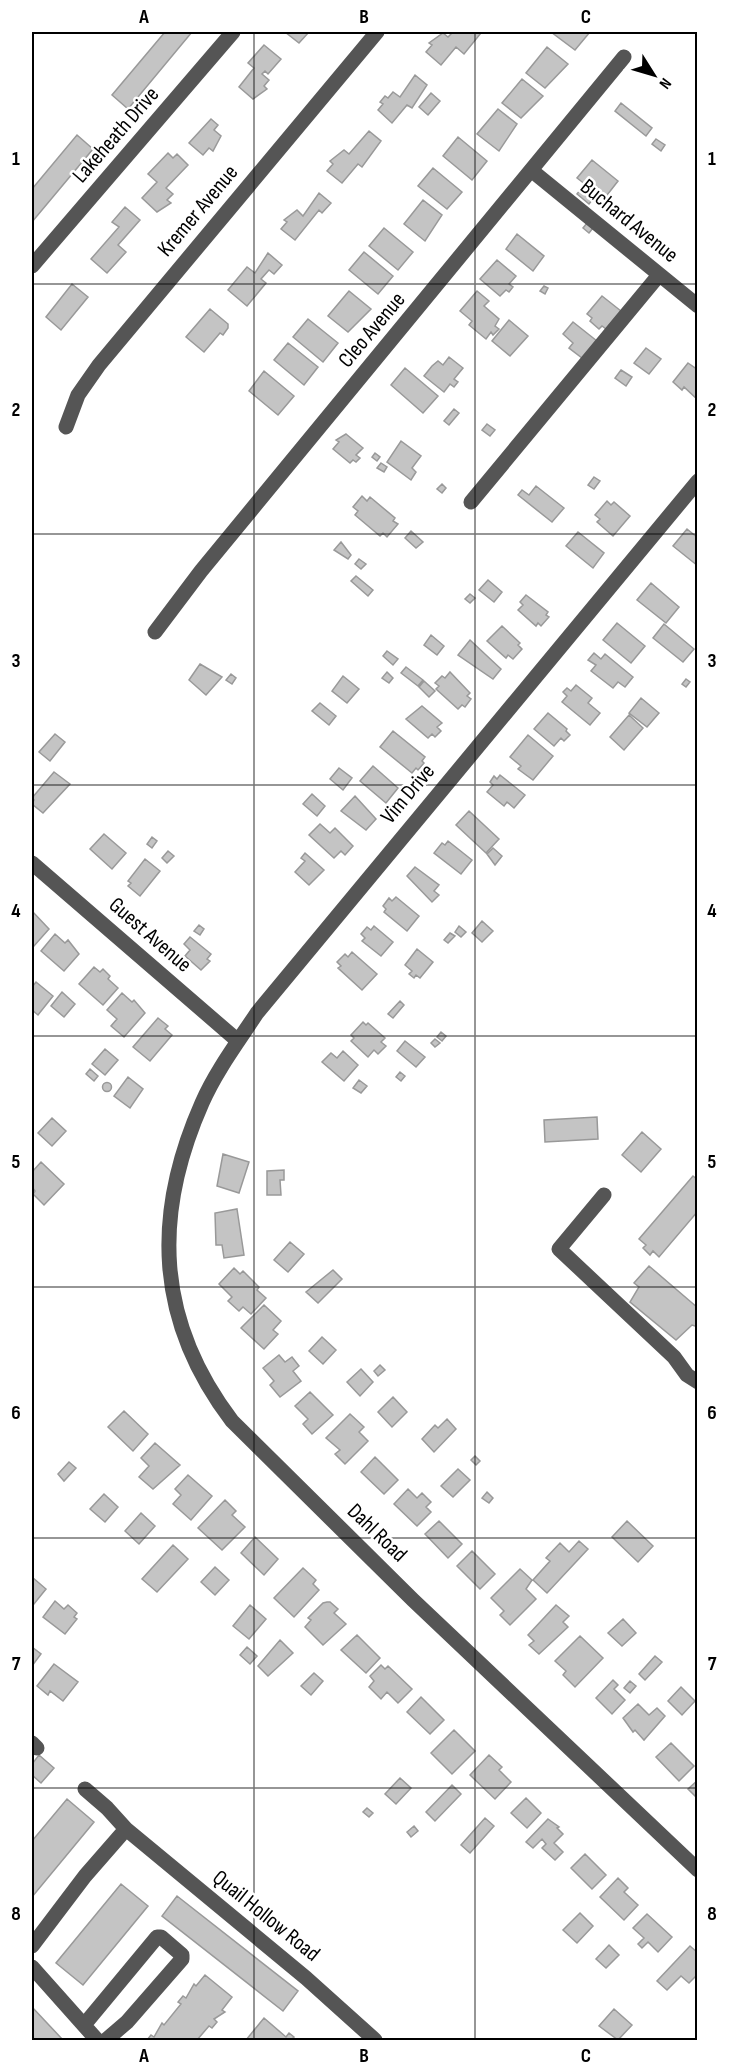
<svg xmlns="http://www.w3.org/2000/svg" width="729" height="2072" font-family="'Sofia Sans Condensed',sans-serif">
  <rect width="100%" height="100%" fill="#fff"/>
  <path fill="#c4c4c4" stroke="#999" stroke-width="1.5" d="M165 32H192L128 109 112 95Z
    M285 32H309L299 43Z
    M453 32 481 33 464 54 456 47 441 65 426 52 432 45 429 43 443 33 448 37Z
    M551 32H590L575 50Z
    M264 45 281 59 268 74 265 71 262 74 269 80 264 86 267 89 253 99 239 87 254 68 248 63Z
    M547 47 568 64 545 88 526 73Z
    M415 75 427 85 412 108 407 105 392 123 378 110 383 104 380 102 385 96 388 98 393 92 400 97Z
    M522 79 543 96 521 118 502 103Z
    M431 93 440 101 428 115 419 107Z
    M621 103 652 128 646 136 615 111Z
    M498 109 517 124 499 151 477 134Z
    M211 119 218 125 214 130 221 136 213 151 209 148 203 155 189 143Z
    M369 131 381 141 362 167 358 164 342 183 327 171 333 164 330 161 344 150 349 154Z
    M77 135 93 149 32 222V189Z
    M458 137 487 161 472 180 443 156Z
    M656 139 665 145 661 151 652 144Z
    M168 153 173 158 177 154 188 165 166 188 173 194 167 200 171 203 157 212 142 198 157 182 148 174Z
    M592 160 618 181 604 199 577 178Z
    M433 168 462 192 447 209 418 186Z
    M581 189 593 199 589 204 577 194Z
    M319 193 331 203 322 213 319 210 295 240 281 229 287 222 284 220 297 210 303 216Z
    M423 200 442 215 425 241 404 224Z
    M125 207 140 220 118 245 126 252 107 273 91 259 119 227 112 222Z
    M587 223 593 228 589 233 583 228Z
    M384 228 413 252 398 270 369 246Z
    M517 234 544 256 533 271 506 249Z
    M364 252 393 276 378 294 349 270Z
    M268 253 282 265 274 274 269 270 261 279 266 283 247 306 228 290 247 267 255 273Z
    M497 260 516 276 509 284 513 287 509 292 506 290 500 296 480 279Z
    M72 284 88 297 61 330 46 317Z
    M544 286 548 288 545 294 540 291Z
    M349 291 371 309 348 332 328 316Z
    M477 291 489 301 484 306 499 319 495 326 499 329 493 335 491 332 486 339 469 325 472 321 460 311Z
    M602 296 621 311 606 329 602 326 599 329 590 321 592 318 587 314Z
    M210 309 228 324V328L223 335 220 333 204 352 186 337Z
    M308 319 338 343 323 362 293 337Z
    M509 320 528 336 510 356 492 341Z
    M573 322 597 341 582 358 569 348 573 343 563 334Z
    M288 343 318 367 304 385 274 360Z
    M646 348 661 359 649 374 634 363Z
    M449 357 463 368 454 379 458 382 454 387 450 384 444 392 424 376 432 366 438 361 443 365Z
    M688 363 698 370V400L684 387 682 390 673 382Z
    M405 368 438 396 423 413 391 385Z
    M621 370 632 377 626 386 615 378Z
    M264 371 294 396 278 415 249 391Z
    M454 409 459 413 449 425 444 421Z
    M487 424 495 430 490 436 482 430Z
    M346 434 363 448 356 455 360 458 356 462 353 460 350 463 333 449 339 442 336 440Z
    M401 441 421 456 412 468 416 472 411 480 387 462Z
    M375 453 380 457 377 461 372 457Z
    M381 463 387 467 384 472 377 468Z
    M594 477 600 481 594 489 588 485Z
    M442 484 446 488 442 493 437 489Z
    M536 486 564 508 552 522 518 495 522 490 529 495Z
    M362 496 367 501 370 497 395 518 393 521 398 524 387 537 383 533 380 536 355 515 358 511 353 507Z
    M607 501 611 505 614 502 630 516 613 536 597 522 600 519 595 515Z
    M687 529 698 538V566L673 546Z
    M411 531 423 542 416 548 405 538Z
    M578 532 604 553 593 568 566 546Z
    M341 542 351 555 348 559 334 550Z
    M359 559 366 564 361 569 355 564Z
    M356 576 373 590 368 596 351 581Z
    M488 580 502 592 494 602 479 590Z
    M651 583 679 607 666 623 637 600Z
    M470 594 475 598 470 603 465 599Z
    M526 595 548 612 546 615 549 617 541 626 538 623 536 626 518 610 523 605 520 602Z
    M617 623 645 646 631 663 603 640Z
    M664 624 694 649 683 662 653 638Z
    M502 626 520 643 518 645 522 649 513 659 508 655 506 658 487 641Z
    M431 635 444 646 437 655 424 645Z
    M470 640 501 669 493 679 458 655Z
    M387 651 398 659 393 665 383 656Z
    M594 653 601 659 605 654 633 677 625 687 618 682 613 688 591 671 596 665 588 660Z
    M200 664 222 677 206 695 189 680Z
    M406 667 423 680 418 686 401 673Z
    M387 672 393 678 389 683 382 678Z
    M450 672 470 693 467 696 471 699 465 707 462 705 458 709 436 689 439 686 435 683 442 676 445 678Z
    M231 674 236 678 232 684 226 680Z
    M343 676 359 689 347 703 332 691Z
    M686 679 690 682 686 687 682 684Z
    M424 681 435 691 429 697 419 687Z
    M576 685 592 698 588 703 600 713 590 725 562 702 567 696 563 692 567 688 571 691Z
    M641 698 659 713 647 727 629 713Z
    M320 703 336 716 329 725 312 711Z
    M422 706 442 723 437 727 441 731 435 737 432 734 428 738 406 719Z
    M548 713 567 729 566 731 570 735 564 741 561 738 554 746 534 729Z
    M629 715 643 728 624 750 610 737Z
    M393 731 425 757 422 761 424 763 418 770 416 768 412 773 380 747Z
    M55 734 65 742 50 761 39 752Z
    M528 735 553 756 533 780 518 769 521 766 510 757Z
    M373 766 398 788 386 803 360 781Z
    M339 768 352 778 343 790 330 779Z
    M54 772 70 784 43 813 32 804 34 800 32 798Z
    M500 775 525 795 514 808 507 802 504 806 487 792 493 785 490 782 494 776 497 779Z
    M312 794 325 806 317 816 303 804Z
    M355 796 376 819 366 830 341 811Z
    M469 811 499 839 486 853 456 825Z
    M320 824 330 833 335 828 353 846 345 855 341 851 334 858 309 835Z
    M104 834 126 853 112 869 90 849Z
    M152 837 157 841 152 848 147 844Z
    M448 841 472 860 461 874 434 853 442 843 445 845Z
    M493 848 502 856 495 865 487 854Z
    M168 851 174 856 167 863 162 858Z
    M305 853 324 870 309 885 295 872 305 861 301 858Z
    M145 859 160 871 140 896 128 886 131 883 128 881Z
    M415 867 439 885 434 891 439 895 432 902 407 876Z
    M396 897 419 916 407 931 384 912 386 909 383 906 389 898 392 901Z
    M32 911 49 929 34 946 32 944Z
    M482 921 493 931 482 942 472 933Z
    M199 925 204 929 200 935 194 931Z
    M374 926 393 942 381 956 362 941 365 938 361 934 367 927 371 930Z
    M459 926 466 932 461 937 455 932Z
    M450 933 455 936 448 943 444 940Z
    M55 934 65 943 68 940 79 954 64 971 41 951Z
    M190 937 211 954 207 959 210 961 201 970 185 956 190 950 184 944Z
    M417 949 433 962 420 978 416 975 414 978 409 974 412 971 405 965Z
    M352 952 377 974 362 990 338 968 341 966 337 962 345 954 348 957Z
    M94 967 100 972 103 969 110 976 108 979 118 988 103 1005 79 984Z
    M36 982 53 996 38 1015 32 1010V987Z
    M62 992 75 1004 64 1017 51 1006Z
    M122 993 132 1002 134 1000 145 1013 124 1037 111 1026 117 1019 107 1010Z
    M400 1001 404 1005 393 1018 388 1014Z
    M158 1018 168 1026 165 1029 172 1035 150 1061 133 1047Z
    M363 1022 366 1025 368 1023 385 1038 381 1042 386 1046 378 1054 374 1050 368 1057 351 1041 354 1038 351 1035Z
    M441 1032 446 1036 442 1041 437 1037Z
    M435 1039 440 1043 435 1047 431 1043Z
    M405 1041 425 1057 416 1067 397 1051Z
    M105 1049 118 1060 105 1075 92 1064Z
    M343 1051 358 1065 344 1081 322 1062 331 1053 337 1058Z
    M90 1069 98 1076 94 1081 86 1074Z
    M400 1072 405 1076 401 1081 396 1077Z
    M128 1077 143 1089 130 1108 114 1096Z
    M359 1080 367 1086 361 1093 353 1088Z
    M102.5 1087a4.5 4.5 0 1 1 9 0a4.5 4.5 0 1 1-9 0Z
    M597 1117 598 1139 545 1142 544 1120Z
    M52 1118 66 1131 52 1146 38 1133Z
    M642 1132 661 1149 641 1172 622 1155Z
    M223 1154 249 1162 239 1193 217 1186Z
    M41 1162 64 1184 44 1205 33 1194 35 1191 32 1187V1172Z
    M284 1170V1180H280L281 1195H267V1171Z
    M693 1176 698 1180V1211L659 1257 653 1251 650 1255 643 1248 646 1245 639 1239Z
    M237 1209 244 1255 224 1258 222 1245H216L215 1213Z
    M290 1242 304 1254 288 1272 274 1260Z
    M649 1266 698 1308V1327L692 1325 676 1340 630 1302 639 1287 634 1283Z
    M234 1268 240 1274 243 1271 259 1287 257 1290 266 1298 251 1314 243 1307 239 1311 228 1301 232 1297 219 1284Z
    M333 1270 342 1279 318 1303 306 1292Z
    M264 1305 281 1321 273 1330 278 1334 264 1349 241 1328Z
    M322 1337 336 1350 323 1364 309 1351Z
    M279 1355 285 1362 292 1357 299 1366 293 1371 301 1381 280 1397 270 1385 274 1381 263 1368Z
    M380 1365 385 1370 378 1376 374 1371Z
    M361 1369 373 1382 360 1396 347 1382Z
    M310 1392 333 1415 312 1434 303 1424 308 1419 295 1406Z
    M393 1397 407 1412 392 1427 378 1412Z
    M124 1411 148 1434 133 1451 108 1427Z
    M350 1414 364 1427 359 1432 368 1441 345 1464 335 1454 340 1450 326 1438Z
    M447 1419 456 1429 434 1452 422 1439 435 1425 438 1428Z
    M155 1443 180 1465 153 1489 139 1477 149 1466 141 1458Z
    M475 1456 480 1461 476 1465 471 1460Z
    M375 1457 398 1480 384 1494 361 1472Z
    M69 1462 76 1468 64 1481 58 1474Z
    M458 1469 470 1480 453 1497 441 1486Z
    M188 1475 212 1496 191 1520 173 1504 181 1495 175 1489Z
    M408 1489 417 1498 422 1493 431 1502 426 1507 431 1512 417 1526 394 1504Z
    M487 1492 493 1498 489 1503 482 1498Z
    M104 1494 118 1507 105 1522 90 1509Z
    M225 1500 236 1511 232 1515 245 1527 222 1550 198 1528Z
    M141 1513 155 1526 139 1544 125 1531Z
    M439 1521 462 1544 448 1558 425 1534Z
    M627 1521 653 1546 638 1562 612 1537Z
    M255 1537 278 1559 264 1575 241 1553Z
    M579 1541 588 1549 547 1593 533 1580 550 1561 546 1558 560 1543 569 1552Z
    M173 1545 188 1559 157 1592 142 1579Z
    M472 1551 495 1574 480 1589 457 1566Z
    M215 1567 229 1580 215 1595 201 1582Z
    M303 1568 316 1580 313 1584 319 1590 294 1617 274 1598Z
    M520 1569 532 1580 526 1589 536 1599 510 1625 500 1615 504 1611 491 1598Z
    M32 1577 46 1589 34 1604 32 1602Z
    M55 1601 64 1609 68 1605 77 1613 74 1617 77 1619 65 1634 43 1617Z
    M327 1602H330L338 1609 334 1613 346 1624 323 1645 305 1627 311 1620 308 1618 323 1603Z
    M250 1605 266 1619 249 1639 233 1626Z
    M556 1605 569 1616 563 1622 568 1627 539 1654 529 1645 534 1641 528 1635Z
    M623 1619 636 1633 622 1646 608 1633Z
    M357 1635 380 1658 366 1673 341 1650Z
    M580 1636 603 1658 575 1687 563 1675 566 1671 555 1661Z
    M280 1640 293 1653 268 1676 258 1666Z
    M32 1647 41 1654 32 1666Z
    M247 1647 257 1656 250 1664 240 1655Z
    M655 1656 662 1662 645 1680 639 1674Z
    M54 1664 78 1682 63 1701 50 1691 48 1695 37 1686Z
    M381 1665 385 1669 388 1666 412 1689 398 1703 387 1692 381 1699 369 1687 374 1681 370 1676Z
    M314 1673 323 1681 311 1695 301 1686Z
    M613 1680 618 1685 614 1689 625 1700 612 1714 596 1698Z
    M630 1681 636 1686 630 1693 624 1688Z
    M681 1687 695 1701 682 1715 668 1701Z
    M421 1697 444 1720 430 1734 407 1712Z
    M638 1704 649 1715 657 1708 665 1716 644 1740 635 1730 633 1732 623 1718Z
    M454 1730 475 1751 452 1774 431 1753Z
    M671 1743 694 1766 679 1781 656 1757Z
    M39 1755 54 1768 41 1783 32 1775V1764Z
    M489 1755 502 1767 499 1770 511 1782 495 1799 470 1775Z
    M400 1778 411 1788 396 1804 385 1794Z
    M698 1780V1799L688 1789Z
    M452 1785 461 1794 435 1821 426 1812Z
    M526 1798 541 1813 527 1828 511 1813Z
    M67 1799 94 1822 32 1897V1841Z
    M367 1808 373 1813 369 1817 363 1812Z
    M485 1818 494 1826 470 1853 461 1845Z
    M548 1819 559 1827 557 1828 563 1834 554 1843 563 1852 555 1860 542 1848 546 1844 542 1839 533 1848 526 1842Z
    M414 1826 418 1831 411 1837 407 1832Z
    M585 1854 606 1875 592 1889 571 1868Z
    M618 1878 628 1888 624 1892 638 1905 624 1920 600 1897Z
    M121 1884 148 1906 83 1985 56 1963Z
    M177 1896 298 1991 283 2011 162 1916Z
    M580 1913 593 1926 577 1943 563 1930Z
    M647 1914 672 1937 658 1952 648 1942 642 1948 638 1944 644 1938 633 1928Z
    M609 1945 619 1955 606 1968 596 1959Z
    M690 1946 698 1953V1974L689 1983 681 1976 667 1990 657 1981Z
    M205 1975 232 1997 222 2010 225 2012 214 2019 217 2022 212 2028 209 2026 197 2040H147L151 2035 154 2037 162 2023 164 2025 181 2004 178 2002 183 1996 186 1998 194 1984 196 1986Z
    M32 2007 63 2040H32Z
    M614 2009 632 2025 618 2040 599 2026Z
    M264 2018 286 2037 289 2033 294 2037 291 2040H246Z"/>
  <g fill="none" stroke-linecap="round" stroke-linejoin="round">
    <path stroke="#555" stroke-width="15" d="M531 170 698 306
      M32 266 233 32
      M66 427 78 395 99 365 377 32
      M698 481 257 1013C238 1042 216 1071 202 1103 152 1216 156 1321 232 1421L413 1600 698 1870
      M471 502 659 275
      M155 632 201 571 624 57
      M32 863 238 1041
      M604 1195 559 1249 674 1357 687 1375 698 1382
      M32 1743 37 1748
      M85 1789 107 1808 126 1829 306 1978 375 2040
      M32 1946 85 1876 126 1829
      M32 1967 97 2040
      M84 2025 157 1937H161L182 1955V1959L127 2022 106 2040"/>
  </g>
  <path fill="none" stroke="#000" stroke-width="1.5" stroke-opacity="0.55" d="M254 32V2040M475 32V2040M32 284H698M32 534H698M32 785H698M32 1036H698M32 1287H698M32 1538H698M32 1788H698"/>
  <g text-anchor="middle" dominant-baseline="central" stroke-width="5" stroke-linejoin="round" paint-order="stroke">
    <g font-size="22" fill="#000" stroke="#fff">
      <text transform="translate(116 135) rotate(-49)">Lakeheath Drive</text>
      <text transform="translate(198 211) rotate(-50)">Kremer Avenue</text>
      <text transform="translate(629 221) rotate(39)">Buchard Avenue</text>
      <text transform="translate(372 330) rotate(-50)">Cleo Avenue</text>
      <text transform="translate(408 794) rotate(-50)">Vim Drive</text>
      <text transform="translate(150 935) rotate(41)">Guest Avenue</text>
      <text transform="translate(377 1533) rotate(44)">Dahl Road</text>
      <text transform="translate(266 1916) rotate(39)">Quail Hollow Road</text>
    </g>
  </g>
  <rect width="729" height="2072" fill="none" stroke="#ffffff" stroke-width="66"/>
  <g transform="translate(654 75) rotate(127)" stroke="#ffffff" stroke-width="4.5" paint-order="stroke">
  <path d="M0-4.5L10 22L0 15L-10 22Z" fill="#000000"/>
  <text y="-9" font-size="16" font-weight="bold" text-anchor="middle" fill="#000000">N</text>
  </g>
  <rect x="33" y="33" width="663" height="2006" fill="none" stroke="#000" stroke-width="2"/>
  <g font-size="20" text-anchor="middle" font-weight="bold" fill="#000">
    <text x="144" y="23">A</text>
    <text x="364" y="23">B</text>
    <text x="586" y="23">C</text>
    <text x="16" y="165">1</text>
    <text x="712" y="165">1</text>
    <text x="16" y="416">2</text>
    <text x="712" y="416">2</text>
    <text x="16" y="667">3</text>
    <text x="712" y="667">3</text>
    <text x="16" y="917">4</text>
    <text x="712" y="917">4</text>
    <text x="16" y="1168">5</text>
    <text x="712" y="1168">5</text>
    <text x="16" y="1419">6</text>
    <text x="712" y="1419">6</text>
    <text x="16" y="1670">7</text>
    <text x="712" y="1670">7</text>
    <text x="16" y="1920">8</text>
    <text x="712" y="1920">8</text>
    <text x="144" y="2062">A</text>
    <text x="364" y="2062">B</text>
    <text x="586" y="2062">C</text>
  </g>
</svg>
